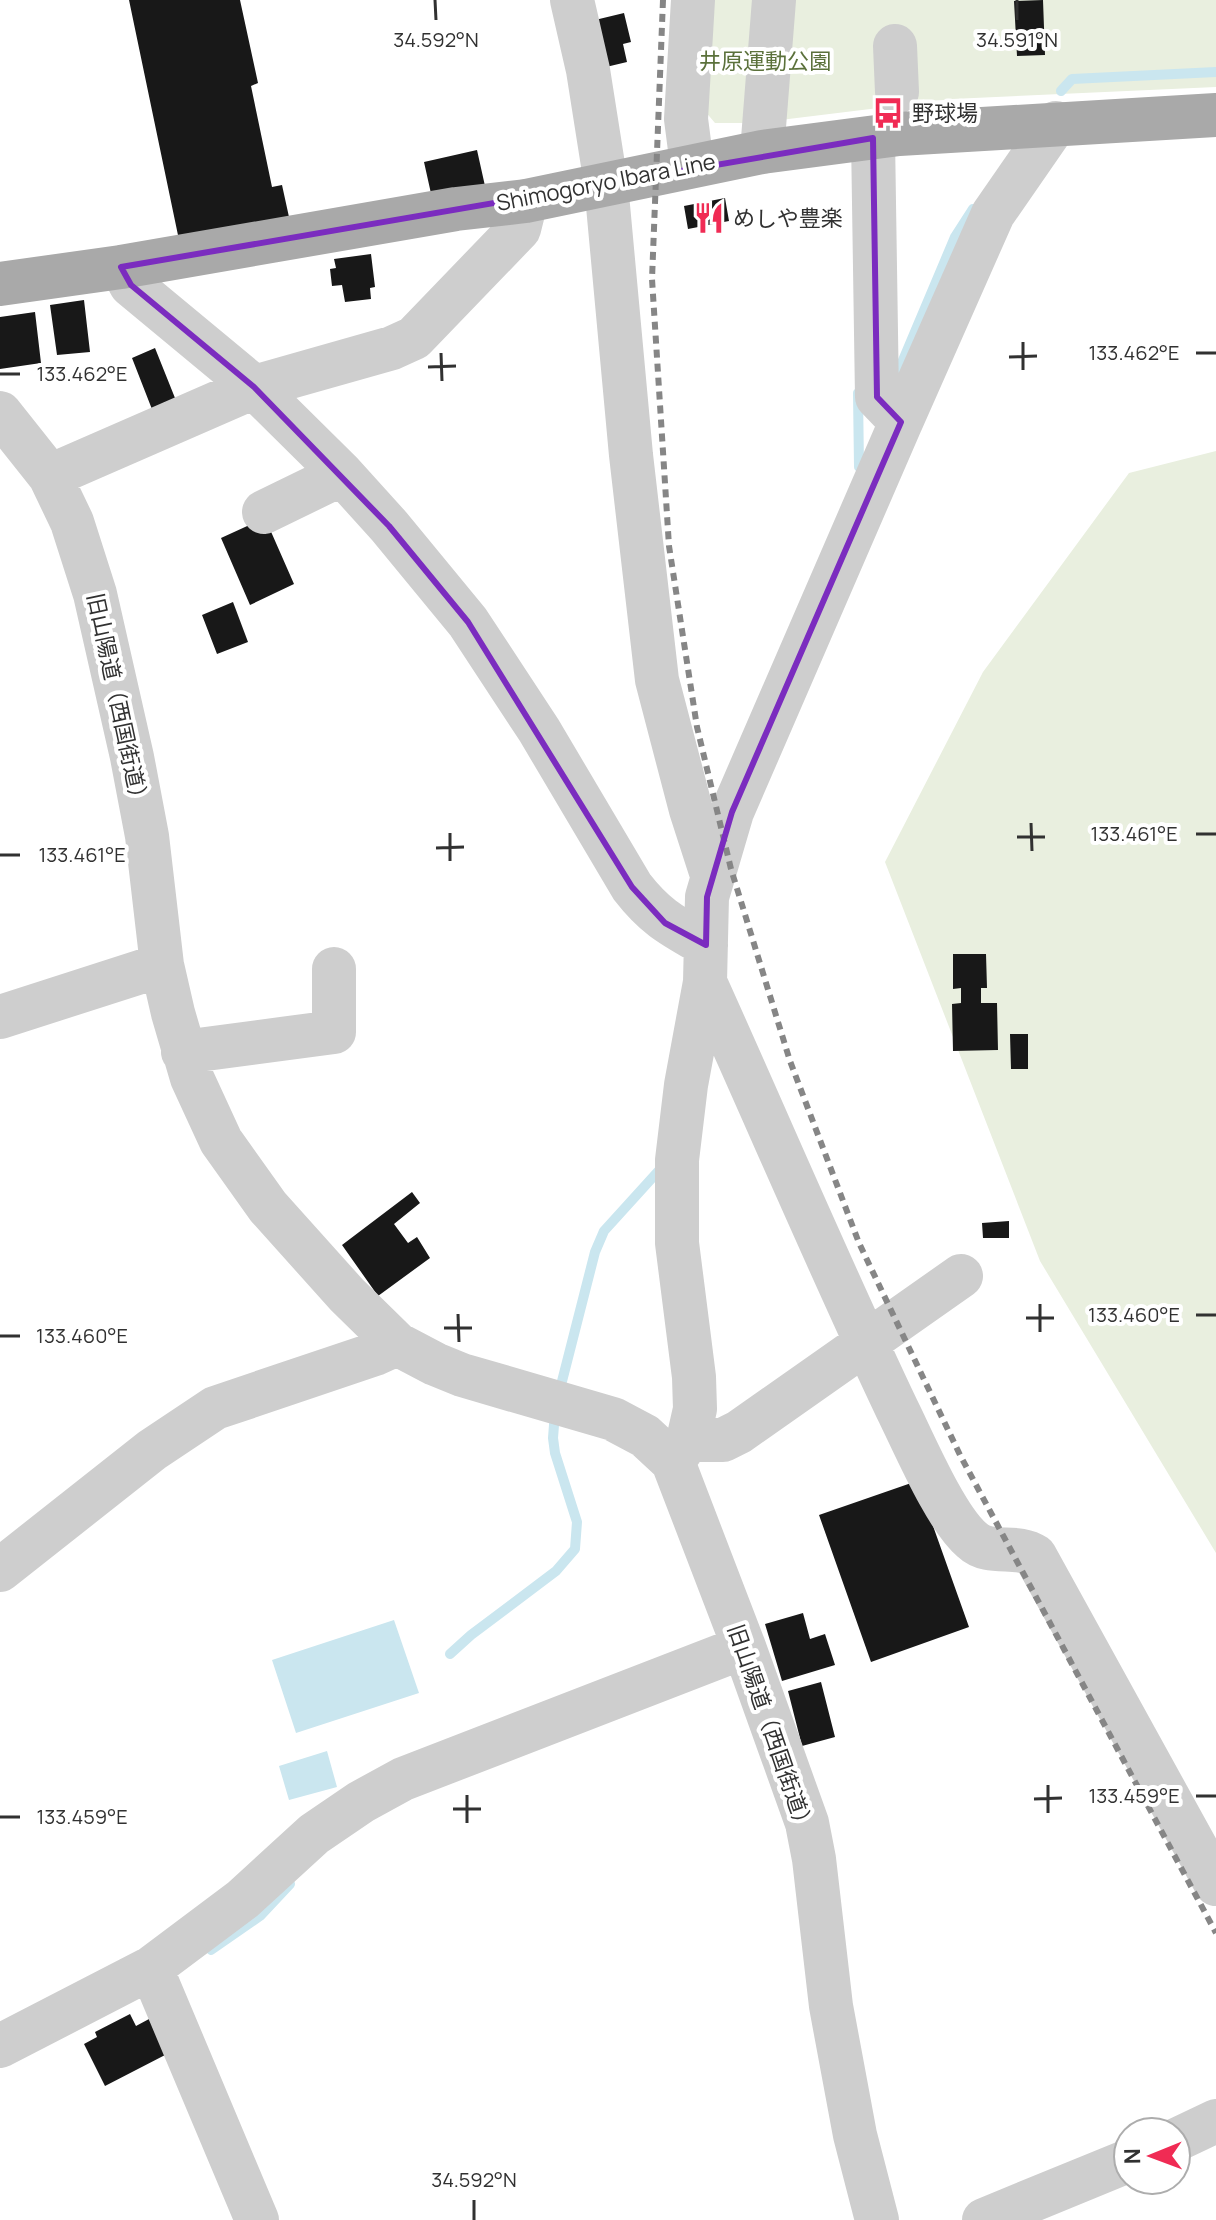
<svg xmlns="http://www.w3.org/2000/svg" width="1216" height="2220" font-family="Manrope,'Noto Sans JP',sans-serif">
  <rect width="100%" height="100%" fill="#fff"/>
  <path fill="#e9efdf" d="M709 0H1216V87L952 99 756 123H715L704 110Z
    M1216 451V1553L1040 1261 885 862 983 672 1129 473Z"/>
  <path fill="#cae6ef" d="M394 1620 419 1693 296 1733 272 1660Z
    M327 1751 337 1787 289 1800 279 1766Z"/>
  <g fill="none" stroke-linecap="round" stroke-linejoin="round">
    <path stroke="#cae6ef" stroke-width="10" d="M1061 91 1072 79 1216 72
      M893 384 955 237 973 209
      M858 393 859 467
      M559 1393 595 1252 604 1231 663 1166
      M450 1654 471 1635 556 1571 575 1549 577 1522 555 1453 553 1438 555 1412
      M211 1950 260 1916 290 1884"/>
  </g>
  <path fill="#181818" d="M129 0H240L258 83 251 86 272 187 282 185 289 217 179 240Z
    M1043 0 1045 55 1017 56 1014 1Z
    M624 13 631 42 623 44 627 62 606 67 595 20Z
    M477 150 485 186 432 198 424 162Z
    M725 198 729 221 688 229 684 206Z
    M371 254 375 287 370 288 371 299 345 302 342 285 332 286 330 269 336 268 334 259Z
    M84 300 90 352 57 355 50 305Z
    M35 312 41 363 0 369V317Z
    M155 348 179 408 155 417 132 358Z
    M265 518 294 584 250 605 221 538Z
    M233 602 248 642 217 654 202 615Z
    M953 954H986L987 988H981V1003H997L998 1050 953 1051 952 1004 961 1003V988L953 989Z
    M1010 1034H1028V1069H1011Z
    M412 1192 420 1203 394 1224 408 1243 417 1237 430 1258 378 1296 342 1245Z
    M1009 1221V1238H983L982 1223Z
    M917 1481 969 1627 871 1662 819 1515Z
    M803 1613 810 1639 825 1634 835 1665 782 1681 765 1624Z
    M821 1682 835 1737 802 1746 788 1691Z
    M130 2014 136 2026 149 2019 167 2054 105 2086 84 2044 97 2037 95 2032Z"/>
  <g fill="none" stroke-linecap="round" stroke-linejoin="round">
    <path stroke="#cecece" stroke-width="44" d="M572 0 588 70 606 184 631 455 657 680 691 810 712 875
      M895 46 897 92
      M762 152 774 0
      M692 165 686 119 693 0
      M121 267 131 285 254 387 342 474 389 526 468 622 539 730 632 887C656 918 673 926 706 945
      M0 413 50 476 72 522 95 594 132 757 147 836 162 965 173 1013 192 1078 221 1141 268 1207 347 1295 397 1344 435 1364 462 1375 613 1419 645 1436 673 1462 744 1647 807 1823 814 1859 831 2006 855 2135 877 2220
      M901 422 993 214 1056 123
      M50 476 254 387 392 348 414 338 519 229 526 201
      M264 512 342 474
      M705 982C769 1124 830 1268 897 1409 914 1443 945 1517 972 1540 990 1557 1016 1543 1035 1556L1216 1884
      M0 1017 162 965
      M183 1052 334 1032V969
      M688 1440H723L739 1432 961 1276
      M673 1462 688 1440 695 1409 694 1377 677 1243V1160L686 1085 705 982 707 897 732 812 901 422 877 397 873 138
      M0 1570 152 1450 215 1408 375 1354 397 1344
      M151 1968 257 2220
      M0 2046 151 1968 243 1899 314 1834 361 1802 403 1779 744 1647
      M1176 2140 1216 2121
      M984 2220 1128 2161"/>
    <path stroke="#a9a9a9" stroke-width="44" d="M0 284 121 267 456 209 526 201 762 152 899 134 1216 115"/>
    <path stroke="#868686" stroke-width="6" stroke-dasharray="8 6" stroke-linecap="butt" d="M663 0 652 279 669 546 697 727 731 869 790 1061 859 1243 960 1455 1216 1933"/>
  </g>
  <path fill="none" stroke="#7b2cbf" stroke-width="6" stroke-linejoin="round" d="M873 138 877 397 901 422 732 812 707 897 706 945 665 923 632 887 468 622 389 526 254 387 131 285 121 267Z"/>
  <path fill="none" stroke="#313131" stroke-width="3" d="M435 0 436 20M1017 0V20M1023 342V370M441 353 442 381M1196 353H1216M1009 357 1037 356M428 367 456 366M0 374H20M1031 823 1032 851M450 833V861M1196 834H1216M1017 837H1045M436 848 464 847M0 855H20M1040 1304V1332M458 1314 459 1342M1196 1315H1216M1026 1318H1054M444 1328H472M0 1336H20M1048 1785V1813M467 1795V1823M1196 1796H1216M1034 1799 1062 1798M453 1809H481M0 1817H20M474 2200V2220"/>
  <defs>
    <symbol id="bus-bare" viewBox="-9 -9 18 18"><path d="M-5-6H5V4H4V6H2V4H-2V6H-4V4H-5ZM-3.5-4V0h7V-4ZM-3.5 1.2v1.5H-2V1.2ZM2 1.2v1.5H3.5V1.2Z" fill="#f02b54" stroke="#fff" stroke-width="2.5" paint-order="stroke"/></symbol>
    <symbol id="restaurant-bare" viewBox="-9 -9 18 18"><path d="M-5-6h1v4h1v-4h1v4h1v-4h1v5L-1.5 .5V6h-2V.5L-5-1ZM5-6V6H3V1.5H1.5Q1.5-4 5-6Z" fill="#f02b54" stroke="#fff" stroke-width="2.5" paint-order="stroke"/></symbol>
  </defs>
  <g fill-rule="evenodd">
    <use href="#bus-bare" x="866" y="91" width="44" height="44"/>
    <use href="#restaurant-bare" x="687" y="196" width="44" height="44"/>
  </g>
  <g text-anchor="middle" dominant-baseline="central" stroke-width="8" stroke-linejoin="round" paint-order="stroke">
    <g font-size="22" fill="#5b713b" stroke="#fff">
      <text x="765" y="61">井原運動公園</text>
    </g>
    <g font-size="22" fill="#313131" stroke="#fff" text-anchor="start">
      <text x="912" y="113">野球場</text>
      <text x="733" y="218">めしや豊楽</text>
    </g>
    <g font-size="22" fill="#313131" stroke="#fff">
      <text transform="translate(606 182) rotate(-11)">Shimogoryo Ibara Line</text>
      <text transform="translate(118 701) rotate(78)">旧山陽道（西国街道）</text>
      <text transform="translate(771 1729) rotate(71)">旧山陽道（西国街道）</text>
    </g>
  </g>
  <g font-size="20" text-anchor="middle" fill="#313131" stroke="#fff" stroke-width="8" stroke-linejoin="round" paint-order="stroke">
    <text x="436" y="47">34.592°N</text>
    <text x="1017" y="47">34.591°N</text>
    <text x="1134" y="360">133.462°E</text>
    <text x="82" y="381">133.462°E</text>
    <text x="1134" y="841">133.461°E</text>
    <text x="82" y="862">133.461°E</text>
    <text x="1134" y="1322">133.460°E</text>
    <text x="82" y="1343">133.460°E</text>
    <text x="1134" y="1803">133.459°E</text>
    <text x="82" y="1824">133.459°E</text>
    <text x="474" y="2187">34.592°N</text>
  </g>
  <g transform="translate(1152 2156) rotate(269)"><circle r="38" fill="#ffffff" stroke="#adadad" stroke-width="2"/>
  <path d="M0-6L14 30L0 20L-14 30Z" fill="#f02b54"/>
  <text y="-12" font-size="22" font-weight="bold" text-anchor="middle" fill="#313131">N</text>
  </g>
</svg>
